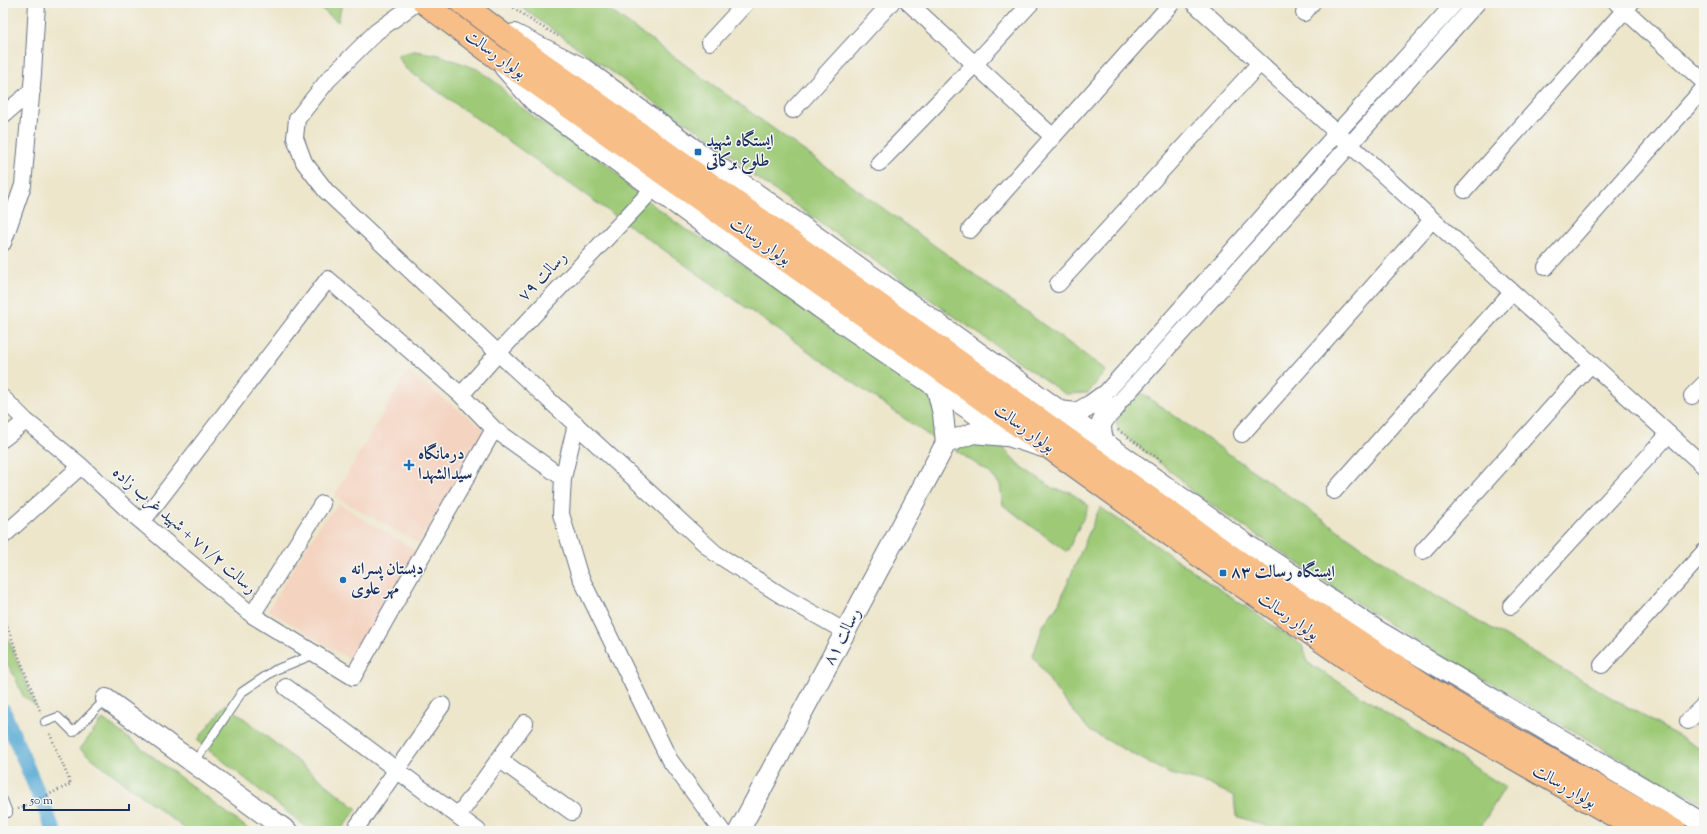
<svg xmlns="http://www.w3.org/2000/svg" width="1707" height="834" font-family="'Sorts Mill Goudy',Amiri,serif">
  <rect width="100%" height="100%" fill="#f6f6f2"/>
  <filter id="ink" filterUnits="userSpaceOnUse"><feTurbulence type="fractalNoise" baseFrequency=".025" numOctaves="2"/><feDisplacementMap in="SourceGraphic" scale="8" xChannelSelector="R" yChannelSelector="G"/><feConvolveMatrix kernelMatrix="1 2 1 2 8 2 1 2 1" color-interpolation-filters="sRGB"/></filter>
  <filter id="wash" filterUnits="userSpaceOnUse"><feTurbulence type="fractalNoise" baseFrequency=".012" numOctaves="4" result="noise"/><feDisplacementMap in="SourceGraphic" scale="16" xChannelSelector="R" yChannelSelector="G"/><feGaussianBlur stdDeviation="0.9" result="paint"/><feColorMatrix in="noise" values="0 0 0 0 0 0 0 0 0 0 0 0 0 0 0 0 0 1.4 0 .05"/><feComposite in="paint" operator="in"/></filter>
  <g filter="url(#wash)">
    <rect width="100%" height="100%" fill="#ede6cb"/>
    <path fill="#f4d3c0" d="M407 372 487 431 418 543 334 496Z
      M339 504 416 551 383 610 352 661 268 610 319 527Z"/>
    <path fill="#9eca77" stroke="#5c7c6a" d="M314 3H342L338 22Z
      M515 3H600L1106 370 1088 393 1065 394 754 176C732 153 699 128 671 114Z
      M414 51 439 55 477 69 498 84 513 101 545 125 566 134 615 171 629 187 686 230 713 244 929 393 938 416 935 440 406 69 397 55Z
      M1136 389 1415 584 1704 751V803L1652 777 1387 623 1190 490 1182 480 1118 431 1116 416Z
      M972 441 994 443 1003 447 1018 464 1054 489 1070 492 1089 506 1067 552 1003 505 1000 485 990 473 955 450Z
      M1100 507 1304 647 1307 662 1505 787 1478 831H1282L1236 816 1234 796 1206 783 1170 774 1090 731 1058 693 1033 656 1043 626 1059 603Z
      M3 626 35 705 23 696 15 677 5 660 3 653Z
      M226 704 357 809 340 831H311L197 740Z
      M103 719 251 831H188L80 749Z"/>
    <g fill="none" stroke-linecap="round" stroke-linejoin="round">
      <path stroke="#5aabd5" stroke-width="15" d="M3 710 54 831"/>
    </g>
  </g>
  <g filter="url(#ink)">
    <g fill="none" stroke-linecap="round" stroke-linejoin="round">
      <defs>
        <path id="service" d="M45 722 58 717 73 732 106 699
          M194 763 242 692 275 670 315 654
          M3 800 8 813"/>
        <path id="minor" d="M416 3 376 32 328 80 297 119 295 138 304 162 326 191 498 353 715 553 784 597 846 632
          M909 3 1052 136
          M1194 3 1704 466
          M1617 3 1704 82
          M1304 13 1312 3
          M710 42 746 3
          M793 110 891 3
          M3 115 32 91
          M879 163 975 64 1031 3
          M1465 190 1631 3
          M970 230 1172 3
          M3 243 23 185 33 74 37 3
          M1546 267 1704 88
          M1058 284 1260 63
          M461 395 498 353 654 188
          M1692 396 1704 384
          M1102 397 1337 133 1455 3
          M3 398 26 421 81 466 129 511 252 615 353 677 494 429
          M1115 407 1477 3
          M576 424 563 478 561 514 579 574 669 759 722 831
          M1242 434 1432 220
          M3 439 26 421
          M1334 491 1512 292
          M142 522 328 279 461 395 494 429 563 478
          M3 536 81 466
          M1423 551 1591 364
          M1511 606 1669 434
          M252 615 322 504
          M1602 665 1704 552
          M286 687 478 831
          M1688 721 1704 705
          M499 759 572 812
          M458 816 525 723
          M354 831 442 705"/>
        <path id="tertiary" d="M514 34 584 69 698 152 1246 544 1378 631 1704 824
          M504 67 534 101 820 308 1008 436 1043 447
          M937 389 943 414 946 443
          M1059 411 1077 413 1091 405 1102 397
          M1104 442C1098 423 1101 421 1115 407
          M946 443 973 433 1006 436
          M106 699 287 831
          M739 831 946 443"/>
        <path id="primary" d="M424 3 497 58 531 80 970 391 1223 573 1357 666 1421 705 1640 831
          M462 3 543 64 1235 559 1431 689 1504 733 1676 831"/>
      </defs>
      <use href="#service" stroke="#646f84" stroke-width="10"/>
      <use href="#minor" stroke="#646f84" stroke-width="18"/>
      <use href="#tertiary" stroke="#646f84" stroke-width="22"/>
      <use href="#primary" stroke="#646f84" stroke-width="24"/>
      <path stroke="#646f84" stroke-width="2.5" stroke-dasharray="1 3" stroke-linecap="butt" d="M507 3 532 21 558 36
        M1118 430 1163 462
        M3 616 41 713
        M18 809 71 784 49 732"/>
      <use href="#service" stroke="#fff" stroke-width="8"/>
      <use href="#minor" stroke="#fff" stroke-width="16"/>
      <use href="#tertiary" stroke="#fff" stroke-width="20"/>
      <use href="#primary" stroke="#f7be88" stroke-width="22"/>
    </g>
  </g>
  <g fill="#1f6fb2" stroke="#f6f6f2" stroke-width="1.5">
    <rect x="694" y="148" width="8" height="8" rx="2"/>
    <path d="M407 459h4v4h4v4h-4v4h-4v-4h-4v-4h4z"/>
    <rect x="1219" y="569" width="8" height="8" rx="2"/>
    <circle cx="343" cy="580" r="4"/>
  </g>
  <g text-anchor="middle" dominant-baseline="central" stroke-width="3" stroke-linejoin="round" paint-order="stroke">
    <g font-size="17" fill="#1b2f5e" stroke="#f6f6f2">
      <text transform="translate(495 55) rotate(36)">بولوار رسالت</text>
      <text transform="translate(760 242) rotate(35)">بولوار رسالت</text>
      <text transform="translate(543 277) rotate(-46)">رسالت ۷۹</text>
      <text transform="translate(1024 429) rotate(36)">بولوار رسالت</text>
      <text transform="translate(184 531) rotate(41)">رسالت ۷۱/۲ + شهید غرب زاده</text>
      <text transform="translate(1288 617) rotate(35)">بولوار رسالت</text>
      <text transform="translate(843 637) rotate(-62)">رسالت ۸۱</text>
      <text transform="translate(1564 787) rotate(30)">بولوار رسالت</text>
    </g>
    <g font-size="17" font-weight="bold" fill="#1b2f5e" stroke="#f6f6f2" text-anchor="start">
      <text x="706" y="142">ایستگاه شهید<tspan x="706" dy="20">طلوع برکاتی</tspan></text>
      <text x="418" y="455">درمانگاه<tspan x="418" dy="20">سیدالشهدا</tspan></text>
      <text x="351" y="570">دبستان پسرانه<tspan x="351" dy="20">مهر علوی</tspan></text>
      <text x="1231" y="573">ایستگاه رسالت ۸۳</text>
    </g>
  </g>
  <rect width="1707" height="834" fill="none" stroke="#f6f6f2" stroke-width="16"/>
  <path d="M24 804v6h105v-6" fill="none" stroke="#1b2f5e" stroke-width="2"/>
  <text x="30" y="804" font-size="12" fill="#1b2f5e" stroke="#f6f6f2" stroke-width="3" paint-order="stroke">50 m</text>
</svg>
